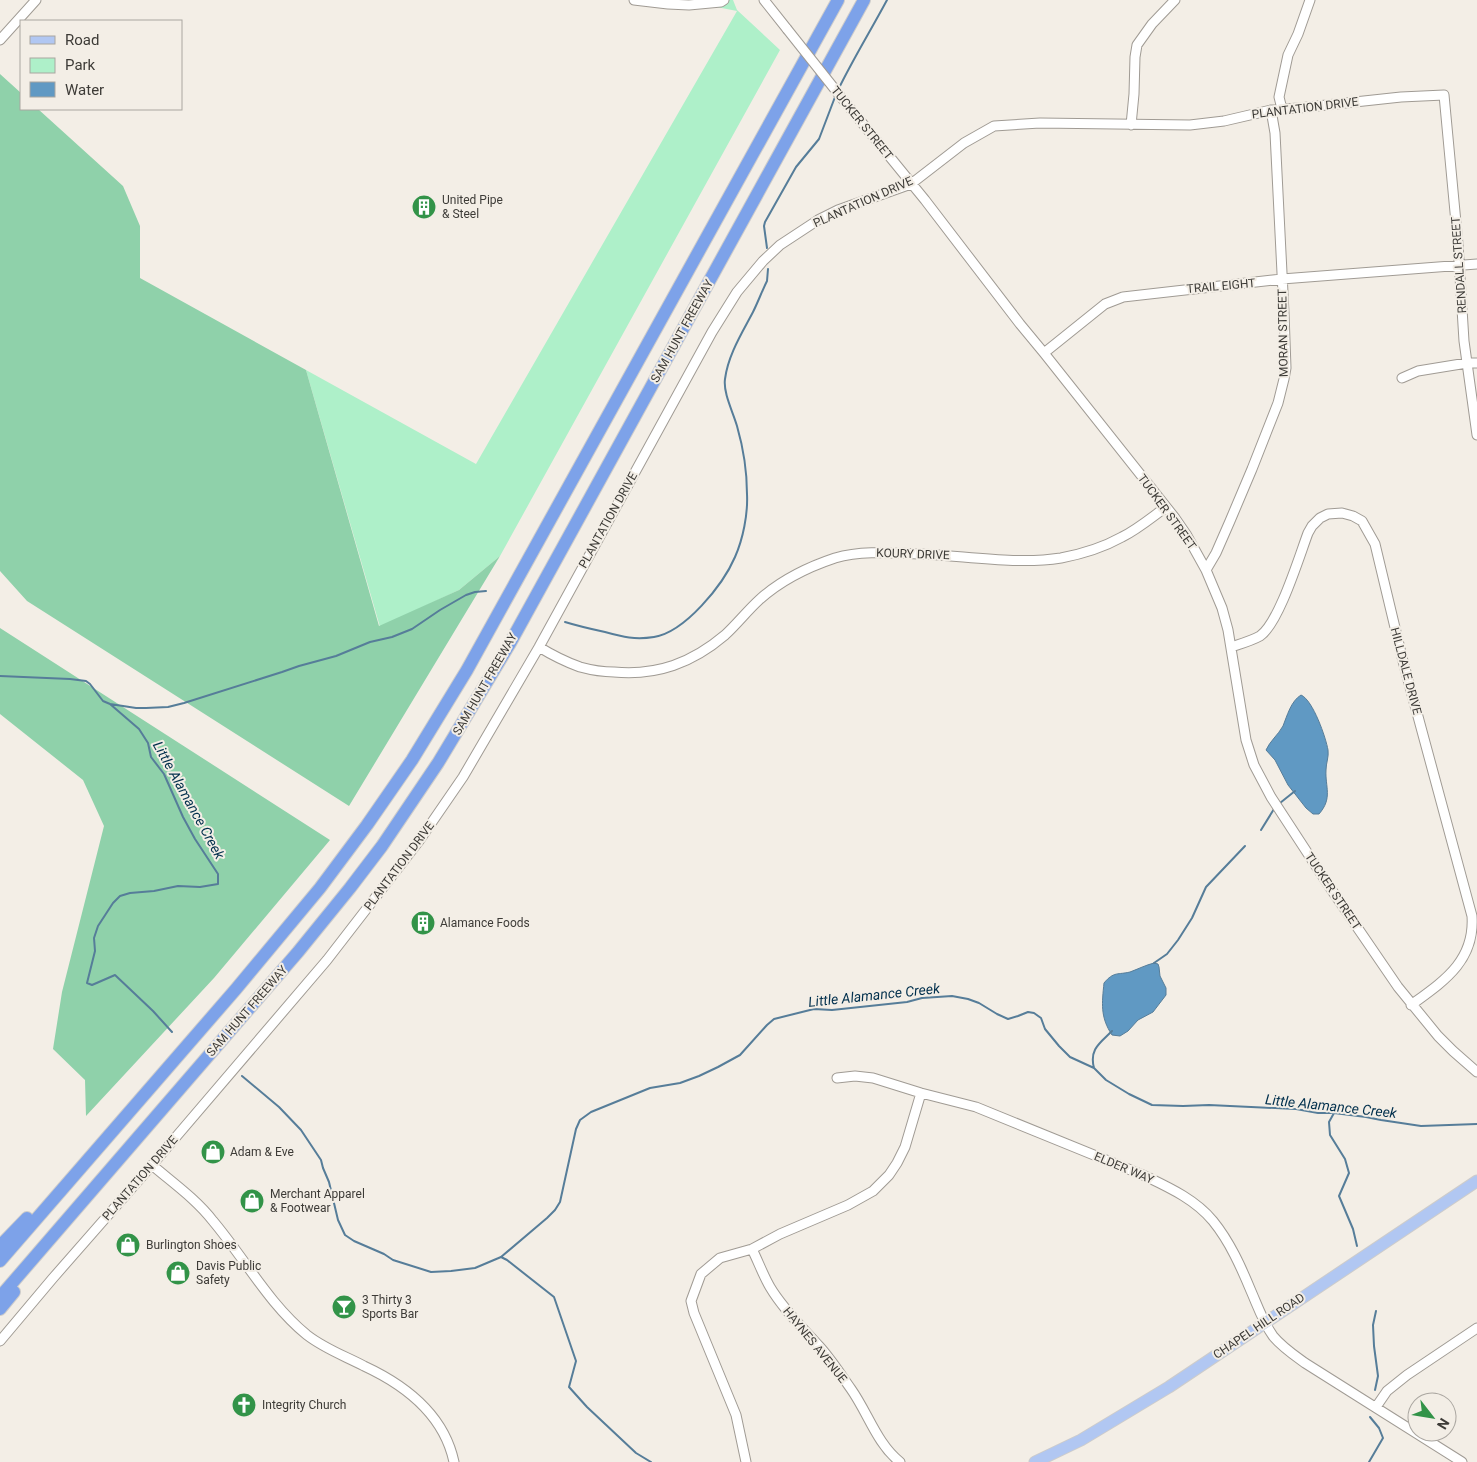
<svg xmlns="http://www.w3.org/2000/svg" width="1477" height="1462" font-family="Roboto,sans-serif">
  <rect width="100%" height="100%" fill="#f3eee6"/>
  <path fill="#aef0c9" d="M681 0H733L737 10 780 50 500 556 459 590 380 627 306 370 476 464 737 11Z"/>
  <path fill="#8fd1aa" d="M0 74 21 93V109H38L123 186 140 226V278L306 370 379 626 459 590 500 556 349 806 27 601 0 571Z
    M0 628 330 840 214 978 86 1116 85 1080 53 1049 62 992 104 826 83 780 0 714Z"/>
  <path fill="#6099c3" stroke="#567d99" d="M1301 695C1313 700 1326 738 1328 750 1329 757 1326 763 1326 770 1325 787 1333 798 1319 814H1313L1306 808 1288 785 1275 760 1266 750C1270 741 1278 735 1283 726 1287 716 1291 701 1301 695Z
    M1154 963 1158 964 1159 967 1160 976 1166 988V995L1153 1012 1138 1020 1128 1031 1120 1036 1112 1035C1100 1017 1102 1003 1104 983 1114 971 1118 975 1130 972 1138 969 1146 965 1154 963Z"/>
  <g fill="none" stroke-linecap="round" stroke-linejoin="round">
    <path stroke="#567d99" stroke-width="2" d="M838 90C853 59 871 30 887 0
      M767 248 764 226 765 222 796 167 819 139 835 97
      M565 622C578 626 591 629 605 632 623 637 635 640 654 637 685 632 723 585 735 557 743 539 748 514 747 494 747 472 743 447 737 426 733 412 723 393 725 379 728 355 742 333 753 312 758 302 762 291 767 281L768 269
      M0 676 70 679 86 681 90 684 103 701 110 704 139 729 148 743 151 757 164 774 183 817 195 839 218 874V884L200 887 178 886 154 891 130 893 120 896 113 903 98 926 94 938 95 951 87 983 92 985 115 975 153 1011 172 1032
      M110 704 136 708H146L168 707 184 703 282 672 299 666 336 656 370 642 392 637 412 629 440 610 466 595 475 592 486 591
      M1280 803 1295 791
      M1261 830 1274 809
      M1154 963 1167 954 1178 940 1192 918 1206 887 1245 846
      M1094 1068C1089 1049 1100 1043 1112 1031
      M242 1076 279 1107 301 1130 321 1160 323 1168 329 1182 338 1220 345 1235 354 1241 384 1254 393 1260 431 1272 451 1271 475 1268 501 1257 547 1218 555 1210 560 1202 576 1129 580 1120 591 1112 650 1088 680 1083 699 1076 718 1067 740 1055 767 1025 774 1019 814 1009 832 1010 907 1002 922 998 952 996 968 999 979 1003 997 1014 1008 1019 1018 1016 1028 1012 1034 1013 1041 1018 1045 1029 1059 1046 1070 1057 1094 1068 1106 1080 1129 1094 1152 1105 1183 1106 1209 1105 1296 1109 1318 1113H1334L1366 1117 1381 1120 1421 1126 1477 1124
      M1334 1113 1329 1122 1330 1135 1345 1159 1349 1173 1339 1196 1353 1229 1357 1246
      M501 1257 507 1260 554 1297 576 1361 569 1387 587 1407 636 1453 651 1462
      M1375 1390 1378 1376 1374 1346 1373 1325 1376 1311
      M1369 1462 1383 1438 1379 1428 1370 1417"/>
    <defs>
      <path id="minor" d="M634 0 668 4 689 5 721 2 724 0
        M764 0 787 29
        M0 40 36 0
        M841 97 925 200 1020 324 1044 353 1175 518 1186 534 1206 570 1222 608 1228 630 1246 740 1254 765 1271 797 1331 889 1398 987 1438 1036 1453 1051 1477 1072
        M1282 109 1279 97 1288 55 1298 34 1310 0
        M1131 125 1134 94 1135 57 1137 45 1152 24 1175 0
        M1044 353 1105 304 1123 297 1282 279 1477 264
        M1402 378 1418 371 1467 363H1477
        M1206 570 1216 553 1230 521 1252 469 1278 403 1284 379 1286 368 1284 313 1275 133 1271 110
        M539 647C552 655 566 662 580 667 591 670 603 672 614 672 657 676 692 663 725 635 737 624 747 611 759 600 781 580 808 567 835 558 863 550 893 553 922 554 967 556 1017 565 1061 558 1082 554 1104 547 1122 537 1138 529 1152 517 1166 507
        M1231 647C1240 644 1251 641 1260 636 1279 623 1299 557 1308 533L1312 526 1320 518 1328 514 1342 513 1353 516 1362 521 1375 544 1403 661 1472 916C1475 961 1444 981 1411 1005
        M837 1078 855 1076 873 1078 921 1093 976 1107 1143 1175C1168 1187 1195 1199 1213 1221 1230 1242 1241 1267 1251 1291 1258 1307 1263 1322 1273 1336 1282 1347 1294 1355 1305 1363L1462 1462
        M152 1165C173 1183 196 1199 213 1221 245 1259 269 1304 307 1335 325 1349 345 1356 364 1366 405 1385 444 1415 454 1462
        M752 1249C758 1261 763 1275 770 1287 783 1309 802 1327 819 1346 831 1359 841 1375 851 1389 868 1413 877 1444 900 1462
        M0 1341 53 1278 152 1165 327 960 419 841 463 777 539 647 712 332 737 292 763 261 780 245 818 220 838 210 911 184 964 143 994 126 1040 123 1190 125 1224 121 1271 110 1299 108 1401 97 1444 95 1458 244 1464 341 1477 435
        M1376 1407 1387 1391 1407 1375 1477 1328
        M746 1462 736 1415 694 1313 691 1301 701 1274 720 1258 752 1249 780 1234 848 1205 873 1191 889 1175 897 1163 905 1147 921 1093"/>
      <path id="major" d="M1035 1462 1081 1440 1169 1387 1477 1181"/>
      <path id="highway" d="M0 1246 27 1218
        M0 1261 236 989 320 888 367 825 412 760 467 670 838 0
        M0 1297 298 952 350 888 382 846 438 763 509 645 864 0
        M0 1309 14 1292"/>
    </defs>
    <use href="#minor" stroke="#a09b94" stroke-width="11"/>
    <use href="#major" stroke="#cdcccb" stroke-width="13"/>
    <use href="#highway" stroke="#cdcccb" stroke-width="14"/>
    <use href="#minor" stroke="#fff" stroke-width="9"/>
    <use href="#major" stroke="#b1c7f2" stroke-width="11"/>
    <use href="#highway" stroke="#7da2e9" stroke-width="12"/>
    <defs>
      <path id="minor-bridge" d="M787 29 841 97"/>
    </defs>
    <use href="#minor-bridge" stroke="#a09b94" stroke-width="11" stroke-linecap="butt"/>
    <use href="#minor-bridge" stroke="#fff" stroke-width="9"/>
  </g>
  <defs>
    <symbol id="building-disc" viewBox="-11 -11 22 22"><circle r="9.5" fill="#329348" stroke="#f3eee6"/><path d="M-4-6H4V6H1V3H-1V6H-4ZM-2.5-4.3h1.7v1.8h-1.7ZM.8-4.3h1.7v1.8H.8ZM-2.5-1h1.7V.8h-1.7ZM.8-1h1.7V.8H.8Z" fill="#fff"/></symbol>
    <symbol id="shop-disc" viewBox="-11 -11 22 22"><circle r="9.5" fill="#329348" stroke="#f3eee6"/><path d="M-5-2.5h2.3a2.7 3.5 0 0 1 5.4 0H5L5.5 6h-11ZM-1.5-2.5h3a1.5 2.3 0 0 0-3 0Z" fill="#fff"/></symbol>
    <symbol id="bar-disc" viewBox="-11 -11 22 22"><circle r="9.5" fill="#329348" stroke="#f3eee6"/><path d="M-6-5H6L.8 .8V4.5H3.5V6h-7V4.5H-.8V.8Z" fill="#fff"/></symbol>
    <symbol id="church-disc" viewBox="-11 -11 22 22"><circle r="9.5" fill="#329348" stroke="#f3eee6"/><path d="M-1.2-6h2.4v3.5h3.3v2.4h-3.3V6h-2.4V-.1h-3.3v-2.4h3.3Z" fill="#fff"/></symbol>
  </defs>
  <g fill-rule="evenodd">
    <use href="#building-disc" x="410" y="193" width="28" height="28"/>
    <use href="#building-disc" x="409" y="909" width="28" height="28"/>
    <use href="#shop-disc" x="199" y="1138" width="28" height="28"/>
    <use href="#shop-disc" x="238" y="1187" width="28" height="28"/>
    <use href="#shop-disc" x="114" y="1231" width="28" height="28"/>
    <use href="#shop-disc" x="164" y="1259" width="28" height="28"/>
    <use href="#bar-disc" x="330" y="1293" width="28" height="28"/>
    <use href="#church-disc" x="230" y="1391" width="28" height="28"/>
  </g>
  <g text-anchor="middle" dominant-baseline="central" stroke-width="4" stroke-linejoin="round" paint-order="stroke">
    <g font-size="12" fill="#3d3b37" stroke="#f3eee6">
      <text transform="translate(1305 108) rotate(-7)">PLANTATION DRIVE</text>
      <text transform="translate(862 123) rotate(51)">TUCKER STREET</text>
      <text transform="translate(863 202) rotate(-24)">PLANTATION DRIVE</text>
      <text transform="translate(1459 265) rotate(-94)">RENDALL STREET</text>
      <text transform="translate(1221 286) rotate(-5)">TRAIL EIGHT</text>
      <text transform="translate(682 331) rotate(-61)">SAM HUNT FREEWAY</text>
      <text transform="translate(1283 333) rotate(-91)">MORAN STREET</text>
      <text transform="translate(1167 512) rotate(54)">TUCKER STREET</text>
      <text transform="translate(608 520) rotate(-61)">PLANTATION DRIVE</text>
      <text transform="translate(913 554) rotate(2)">KOURY DRIVE</text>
      <text transform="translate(1406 671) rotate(75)">HILLDALE DRIVE</text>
      <text transform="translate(485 684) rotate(-60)">SAM HUNT FREEWAY</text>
      <text transform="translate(399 866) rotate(-53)">PLANTATION DRIVE</text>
      <text transform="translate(1333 891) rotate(56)">TUCKER STREET</text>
      <text transform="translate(247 1011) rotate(-49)">SAM HUNT FREEWAY</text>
      <text transform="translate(1124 1168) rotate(23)">ELDER WAY</text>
      <text transform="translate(140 1178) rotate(-49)">PLANTATION DRIVE</text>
      <text transform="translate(1259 1326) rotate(-34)">CHAPEL HILL ROAD</text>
      <text transform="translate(815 1345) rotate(51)">HAYNES AVENUE</text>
    </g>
    <g font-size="12" fill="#3d3b37" stroke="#f3eee6" text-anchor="start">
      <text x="442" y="200">United Pipe<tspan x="442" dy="14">&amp; Steel</tspan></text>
      <text x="440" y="923">Alamance Foods</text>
      <text x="230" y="1152">Adam &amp; Eve</text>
      <text x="270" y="1194">Merchant Apparel<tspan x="270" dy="14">&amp; Footwear</tspan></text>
      <text x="146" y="1245">Burlington Shoes</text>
      <text x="196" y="1266">Davis Public<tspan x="196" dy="14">Safety</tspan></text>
      <text x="362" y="1300">3 Thirty 3<tspan x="362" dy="14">Sports Bar</tspan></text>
      <text x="262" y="1405">Integrity Church</text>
    </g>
    <g font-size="14" font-style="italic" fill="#002f4c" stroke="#f3eee6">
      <text transform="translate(189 800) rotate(61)">Little Alamance Creek</text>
      <text transform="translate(874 995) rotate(-6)">Little Alamance Creek</text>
      <text transform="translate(1331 1106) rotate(6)">Little Alamance Creek</text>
    </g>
  </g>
  <rect x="20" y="20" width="162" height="90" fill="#f3eee6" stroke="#aaa6a0"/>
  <rect x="30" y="36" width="25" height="8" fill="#b1c7f2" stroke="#aaa6a0"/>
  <text x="65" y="45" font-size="15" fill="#3d3b37">Road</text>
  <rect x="30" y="58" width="25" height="15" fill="#aef0c9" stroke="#aaa6a0"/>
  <text x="65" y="70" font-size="15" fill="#3d3b37">Park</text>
  <rect x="30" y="82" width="25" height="15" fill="#6099c3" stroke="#aaa6a0"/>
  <text x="65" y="95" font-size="15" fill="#3d3b37">Water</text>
  <g transform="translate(1432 1417) rotate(121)"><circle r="24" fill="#f3eee6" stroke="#aaa6a0"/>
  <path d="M0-4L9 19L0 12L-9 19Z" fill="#329348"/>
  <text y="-8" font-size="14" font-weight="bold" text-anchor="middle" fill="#3d3b37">N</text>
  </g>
</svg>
